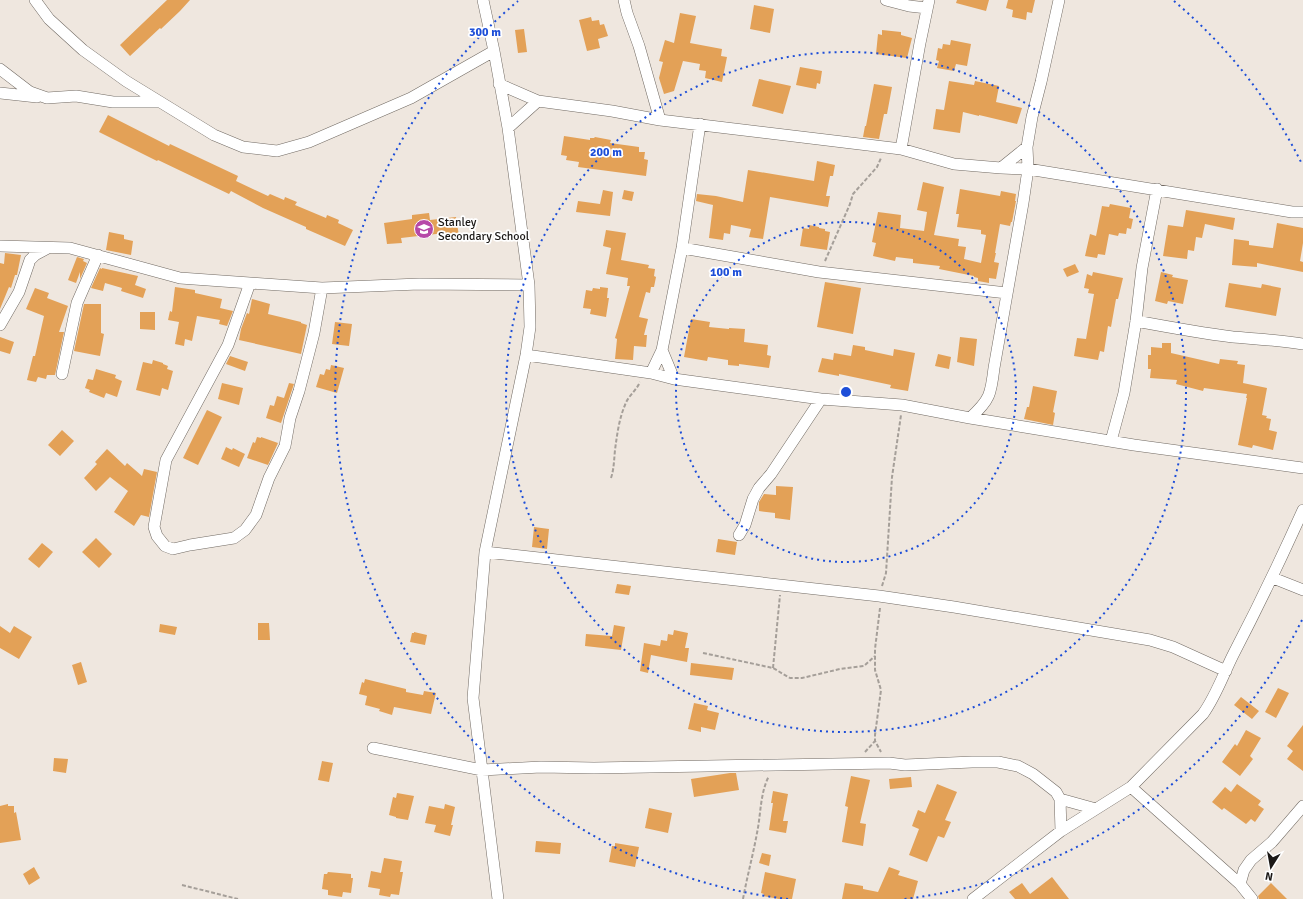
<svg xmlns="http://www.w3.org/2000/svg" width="1303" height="899" font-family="Signika,sans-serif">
  <rect width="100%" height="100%" fill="#efe7df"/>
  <path fill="#e3a157" d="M167 0H190L180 11 161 29 160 28 130 56 120 45Z
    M957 0H989L986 11 956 3Z
    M1008 0H1035L1032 13 1027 12 1026 20 1012 17 1013 10 1006 8Z
    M754 5 774 9 770 33 750 29Z
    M680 13 696 16 690 43 722 49 721 56 727 57 722 82 705 78 706 71 699 70 700 64 683 61 674 91 664 94 659 78 663 62 659 61 665 40 674 43Z
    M591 17 592 21 599 20 600 25 604 24 608 36 598 39 600 48 587 51 579 20Z
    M524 29 527 52 518 53 515 30Z
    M882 30 901 32V35L912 38 907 58 876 54 878 34 882 35Z
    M951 40 971 44 967 66 956 64 954 71 937 68 939 61 936 60 938 48 942 49 943 44 950 45Z
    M800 67 822 71 820 84 817 83 816 89 796 85Z
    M759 79 791 86 783 114 752 106Z
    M949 81 974 85 975 81 999 86 996 102 1022 108 1017 124 979 115V116L963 112 960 133 933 129 936 109 944 110Z
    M874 84 892 87 887 114H884L879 139 863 137 865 126H866Z
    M108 115 169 146 170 144 238 176 236 181 268 196 270 194 284 200 285 197 297 202 295 205 326 218 327 215 339 220 338 223 353 230 345 246 306 229V227L263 208 231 191 229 194 158 160 157 161 99 132Z
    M564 136 590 140V138H594L595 137 611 140 610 143 639 147V152H645L644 159 648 160 646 176 578 167 579 162 566 160 567 156 561 155Z
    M817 161 835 165 833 176H830L826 196H830L828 207 770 197 763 239 749 237 751 229 731 225 730 234 724 233 723 240 709 238 713 205 696 201 697 194 716 196 743 202 748 170 814 181Z
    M923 182 944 187 934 235 959 239 958 246 966 247 964 259 981 263 986 235 981 234V230L957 227 959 214H956L960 189 1000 196 1001 191 1016 194 1015 201H1016L1012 222H1011L1010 226 1000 224 995 253H996L994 262 999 263 996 279 989 278V283L978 281V278L974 277V276L939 269 940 266 913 263V259L896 257 895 261 873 256 876 243 872 242 878 212 901 215 900 228 924 231 927 212 917 210Z
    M603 190 613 192 610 216 576 212 578 201 600 204Z
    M624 190 634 192 632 201 622 199Z
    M1110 204 1131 208 1129 218 1133 219 1131 229 1127 228 1126 234 1119 233 1118 236 1109 234 1105 255 1098 254 1097 258 1085 256 1090 234 1096 236 1102 206 1109 207Z
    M1186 210 1235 218 1233 230 1205 224 1202 238 1196 237 1194 251 1188 250 1187 259 1163 256 1168 225 1183 227Z
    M429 213 430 220 456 217 459 236 446 238 445 233 401 238 402 243 387 244 384 223 412 219V215Z
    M1277 223 1303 228V243L1300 261 1303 262V272L1257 263V267L1232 265 1234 239 1249 241V245L1273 248Z
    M809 225 819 227V228L825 229V231L830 232 827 250 800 246 803 228 809 229Z
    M606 230 626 233 621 260 649 265 648 268 655 269 654 276 656 277 654 287H651L650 293 646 292 639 317 648 319 644 335H647L646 347 634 346 633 360 615 359 617 339 615 338 630 286H627L628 278 606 274 611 248 603 246Z
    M109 232 124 235V239L133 241 131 255 106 250Z
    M5 253 21 255 17 275H15L11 288 9 287 0 309V263L4 264Z
    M77 257 84 259 83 261 87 263 80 279V272L76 283 68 280Z
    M1075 264 1079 272 1067 277 1063 269Z
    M100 268 102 269V268L138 276 135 285 146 289 143 298 121 291 122 288 105 283 103 291 91 288Z
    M1093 272 1123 278 1118 299H1116L1111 327 1108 326 1104 352 1100 351 1098 360 1074 356 1077 338 1086 339 1094 294 1088 293 1089 289 1084 288 1087 274 1092 276Z
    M1161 272 1173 275 1172 277 1188 280 1183 304 1168 301 1167 304 1155 301Z
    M825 282 861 288 853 334 817 327Z
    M1229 283 1261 288 1262 284 1281 288 1276 316 1225 307Z
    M175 287 195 290V293L222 299 220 308 233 311 227 326 219 324 220 320 197 316 192 341 185 339 184 346 175 344 179 322 168 320 170 311 172 312Z
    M600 287 608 288 607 298H609L606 317 590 314 591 309 583 308 586 290 592 291 593 288 600 289Z
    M35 288 49 293 47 298 68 306 59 332H64L55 375H47L46 379 38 377 36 382 27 380 33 356H35L44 316 26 309Z
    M252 299 270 304 268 314 301 322V323L307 325 301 354 239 340 241 329 247 313 249 314Z
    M84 304H101V333L104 334 100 356 74 351Z
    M140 312H155V330L140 329Z
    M691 319 710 322 709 327 729 329V328L745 329 744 342 768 345 767 355 771 356 769 368 739 364V366L728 365V360L708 357 707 361 684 357Z
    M335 322 352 324 349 346 332 344Z
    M0 337 14 342 10 354 0 351Z
    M960 337 977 339 974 366 957 362Z
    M1162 343H1171V353L1219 364 1220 359 1238 361 1237 364 1245 365 1243 383 1267 388 1262 415 1267 416 1266 418 1271 419 1269 430 1277 432 1273 450 1253 445 1252 448 1238 445 1247 398H1246L1247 394 1204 388 1203 391 1176 384 1177 380 1150 378 1151 369H1148V355H1151V347L1162 348Z
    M853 345 865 347V350L893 356 894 349 915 353 908 391 890 388 891 385 839 374V376L818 372 822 358 833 360 834 353 851 356Z
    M938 354 951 357 949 369 935 366Z
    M230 356 248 362 245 371 226 364Z
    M153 360 163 363V364L168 366 167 369 173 371 168 390 162 388 160 396 136 390 143 362 152 364Z
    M331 365 344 368 337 393 316 387 320 374 324 375 326 369 330 370Z
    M96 369 116 375 115 378 122 381 117 397 106 393 104 398 89 392 90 390 85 388 88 379 93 380Z
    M222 383 243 388 239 405 218 399Z
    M289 383 294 384 281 423 266 418 270 405 274 406 277 396 284 398Z
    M1033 386 1057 391 1053 412 1055 413 1053 425 1024 419 1027 407H1029Z
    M207 410 222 417 198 465 183 458Z
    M62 430 74 441 60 456 48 445Z
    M257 437 261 438V437L278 443 268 465 247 458 253 442 255 443Z
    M226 447 232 450 233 448 245 454 239 467 221 459Z
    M107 449 125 466 127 463 142 476 144 469 157 472 149 517 141 515 134 526 114 512 128 491 110 477 96 491 84 478 97 464 95 462Z
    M776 486 793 487 790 520 775 518V513L759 511V502L764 494 776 495Z
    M534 527 549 529 547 549 532 547Z
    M96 538 112 554 99 568 82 552Z
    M718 539 737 542 735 555 716 552Z
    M42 543 53 552 39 568 28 559Z
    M617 584 631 586 629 595 615 593Z
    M258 623H269L270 640H258Z
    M160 624 177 627 175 635 159 632Z
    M614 625 625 627 621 650 585 646 586 634 612 636Z
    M0 626 10 633 14 626 32 637 19 659 0 648Z
    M674 630 688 633 685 648H689L687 662 651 655 648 673 640 671 644 643 660 646 661 640 667 641 668 634 673 635Z
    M414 632 427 635 425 645 410 642 412 633H414Z
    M81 662 87 682 78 685 72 665Z
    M691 663 734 668 732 680 690 675Z
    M365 679 406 689V692L423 695 424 691 436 693 431 714 394 707 392 715 379 711 380 709 365 705 367 696 359 694 362 682 364 683Z
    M1278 688 1289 693 1276 718 1265 712Z
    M1241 697 1259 711 1252 719 1234 705Z
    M694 703 708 706 707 710 719 713 715 730 701 727V732L688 729Z
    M1303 725V771L1287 759 1293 751 1287 746Z
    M1246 730 1261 738 1250 756 1253 759 1240 776 1222 762 1235 744 1237 746Z
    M54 758 68 759 66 773 53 771Z
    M322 761 333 763 329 782 318 780Z
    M730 773H736L739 790 694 797 691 779Z
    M851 776 870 780 860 823 866 824 863 846 842 842 848 807 845 806Z
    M911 777 912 787 890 789 889 779Z
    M937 784 957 792 945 820 951 822 944 838 938 836 927 862 909 855 919 829 912 826 918 810 925 813Z
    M1237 784 1261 801 1258 805 1264 809 1255 822 1251 819 1246 824 1224 808 1222 810 1212 802 1225 787 1231 792Z
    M773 791 788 794 783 821H788L786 833 769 830 773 803H771Z
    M397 793 414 796 408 820 396 818V817L389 815 393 797 396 798Z
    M8 804V806H14V813L16 812 21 840 0 843V806Z
    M445 804 455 807 451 825H453L450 836 434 832 436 825 425 823 429 806 444 809Z
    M649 808 672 813 668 833 645 828Z
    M536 841 561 843 560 854 535 852Z
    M615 843 639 847 635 867 609 862 612 846H615Z
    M762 853 771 855 769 866 759 863Z
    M384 858 402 861 400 872H403L399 895 391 894 390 897 379 895 380 889 368 887 371 871 381 873Z
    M34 867 40 878 29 885 23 874Z
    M889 867 900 871 898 875 918 881 913 899H842L845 883 863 886V889L878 892Z
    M328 872 351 874V878H353L351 893 343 892 342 897 328 895V890L322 889 324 874H327Z
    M765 872 796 879 792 899H779L763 896 764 894 761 893Z
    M1052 877 1069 899H1015L1009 892 1022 883 1030 894Z
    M1271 883 1287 899H1259L1258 896Z"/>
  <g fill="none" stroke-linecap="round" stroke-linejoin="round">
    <defs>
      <path id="minor" d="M35 0 49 19 83 50 126 81 214 135 243 147 277 151 309 142 411 98 494 51
        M483 0 494 51 508 128 529 285 530 327 526 355 485 552 473 698 498 899
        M624 0 627 13 639 46 660 120
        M886 0 909 6 927 8
        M0 69 30 92 47 98 76 96 113 102H160
        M499 84 538 101 612 111 660 120 901 149 954 164 1001 168 1028 169 1292 212H1303
        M0 93 37 97
        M508 128 538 101
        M901 149 920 43 929 0
        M1001 168 1027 147
        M0 246 70 248 180 278 250 283 322 288 419 284 529 285
        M682 248 819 272 1007 293
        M250 283 228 345 166 460 154 527 157 536 165 546 173 549 190 545 234 538 245 530 256 515 269 478 285 446 290 418 299 391 314 333 322 288
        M1136 321C1168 327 1201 333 1233 337 1256 339 1280 340 1303 344
        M0 325 19 292 30 260 35 255 48 248
        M662 350 674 379
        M526 355 651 373 674 379 821 399 902 405 970 418 1134 445 1303 468
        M651 373 662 350 665 335 682 248 700 124
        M62 374 77 303 98 255
        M970 418C990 400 991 394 994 368L1023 203 1028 169 1027 147 1032 117 1041 82 1059 0
        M1111 441 1124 393 1136 321 1142 268 1157 189
        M739 535 745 525 753 499 759 488 771 474 821 399
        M485 552 879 596 954 607 1150 640 1173 647 1226 671
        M1273 578 1303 590
        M373 748 482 770 541 767 594 768 889 763 905 765 972 762H998L1018 766 1033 774 1056 792 1060 799 1061 831
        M1131 787 1240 884 1252 899
        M1060 799 1096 809
        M1240 884 1244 870 1251 860 1272 842 1303 806
        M973 899 1061 831 1131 787 1203 714C1216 696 1223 675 1233 655 1258 607 1281 559 1303 510"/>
    </defs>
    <use href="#minor" stroke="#716a63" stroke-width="12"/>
    <path stroke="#a59f99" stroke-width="2" stroke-dasharray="4 2" stroke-linecap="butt" d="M825 261 850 204 853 194 877 167 881 158
      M611 478C614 469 614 460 615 450 617 435 619 419 625 405 628 396 636 391 640 382
      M882 586 886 573 892 477 901 415
      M880 608 875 649V670L881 690 875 735V741L881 752
      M703 653 773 668 790 678H802L840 669 864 666 875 656
      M773 668 780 595
      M865 752 875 741
      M182 885 238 899
      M743 899C747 877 753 855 757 833 761 814 760 793 769 776"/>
    <use href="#minor" stroke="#fff" stroke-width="11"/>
  </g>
  <g fill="none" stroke="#1d4ed8" stroke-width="2" stroke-dasharray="2 4">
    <circle cx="846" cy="392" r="170"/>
    <circle cx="846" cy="392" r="340"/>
    <path d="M1302 620A510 510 0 0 1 904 899M788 899A510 510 0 0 1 518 1M1174 1A510 510 0 0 1 1302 164"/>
  </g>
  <defs>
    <symbol id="school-disc" viewBox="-11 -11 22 22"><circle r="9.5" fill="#b649a8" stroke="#fff"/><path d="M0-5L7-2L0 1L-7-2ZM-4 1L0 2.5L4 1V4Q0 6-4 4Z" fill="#fff"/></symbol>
  </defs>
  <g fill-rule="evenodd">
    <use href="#school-disc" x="413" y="218" width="22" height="22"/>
  </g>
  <g text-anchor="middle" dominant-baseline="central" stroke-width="3.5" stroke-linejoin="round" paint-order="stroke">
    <g font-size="12" fill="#1b1816" stroke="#fff" text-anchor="start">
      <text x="438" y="222">Stanley<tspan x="438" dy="14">Secondary School</tspan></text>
    </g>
  </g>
  <circle cx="846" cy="392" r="6" fill="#1d4ed8" stroke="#fff" stroke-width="2"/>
  <g font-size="12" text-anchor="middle" font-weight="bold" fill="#1d4ed8" stroke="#fff" stroke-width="3.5" stroke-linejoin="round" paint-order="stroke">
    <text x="485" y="36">300 m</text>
    <text x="606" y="156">200 m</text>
    <text x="726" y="276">100 m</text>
  </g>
  <g transform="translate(1271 867) rotate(191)" stroke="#ffffff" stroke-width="3" paint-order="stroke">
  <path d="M0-3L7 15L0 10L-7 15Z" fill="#1b1816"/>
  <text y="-6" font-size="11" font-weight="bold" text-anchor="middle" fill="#1b1816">N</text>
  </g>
</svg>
